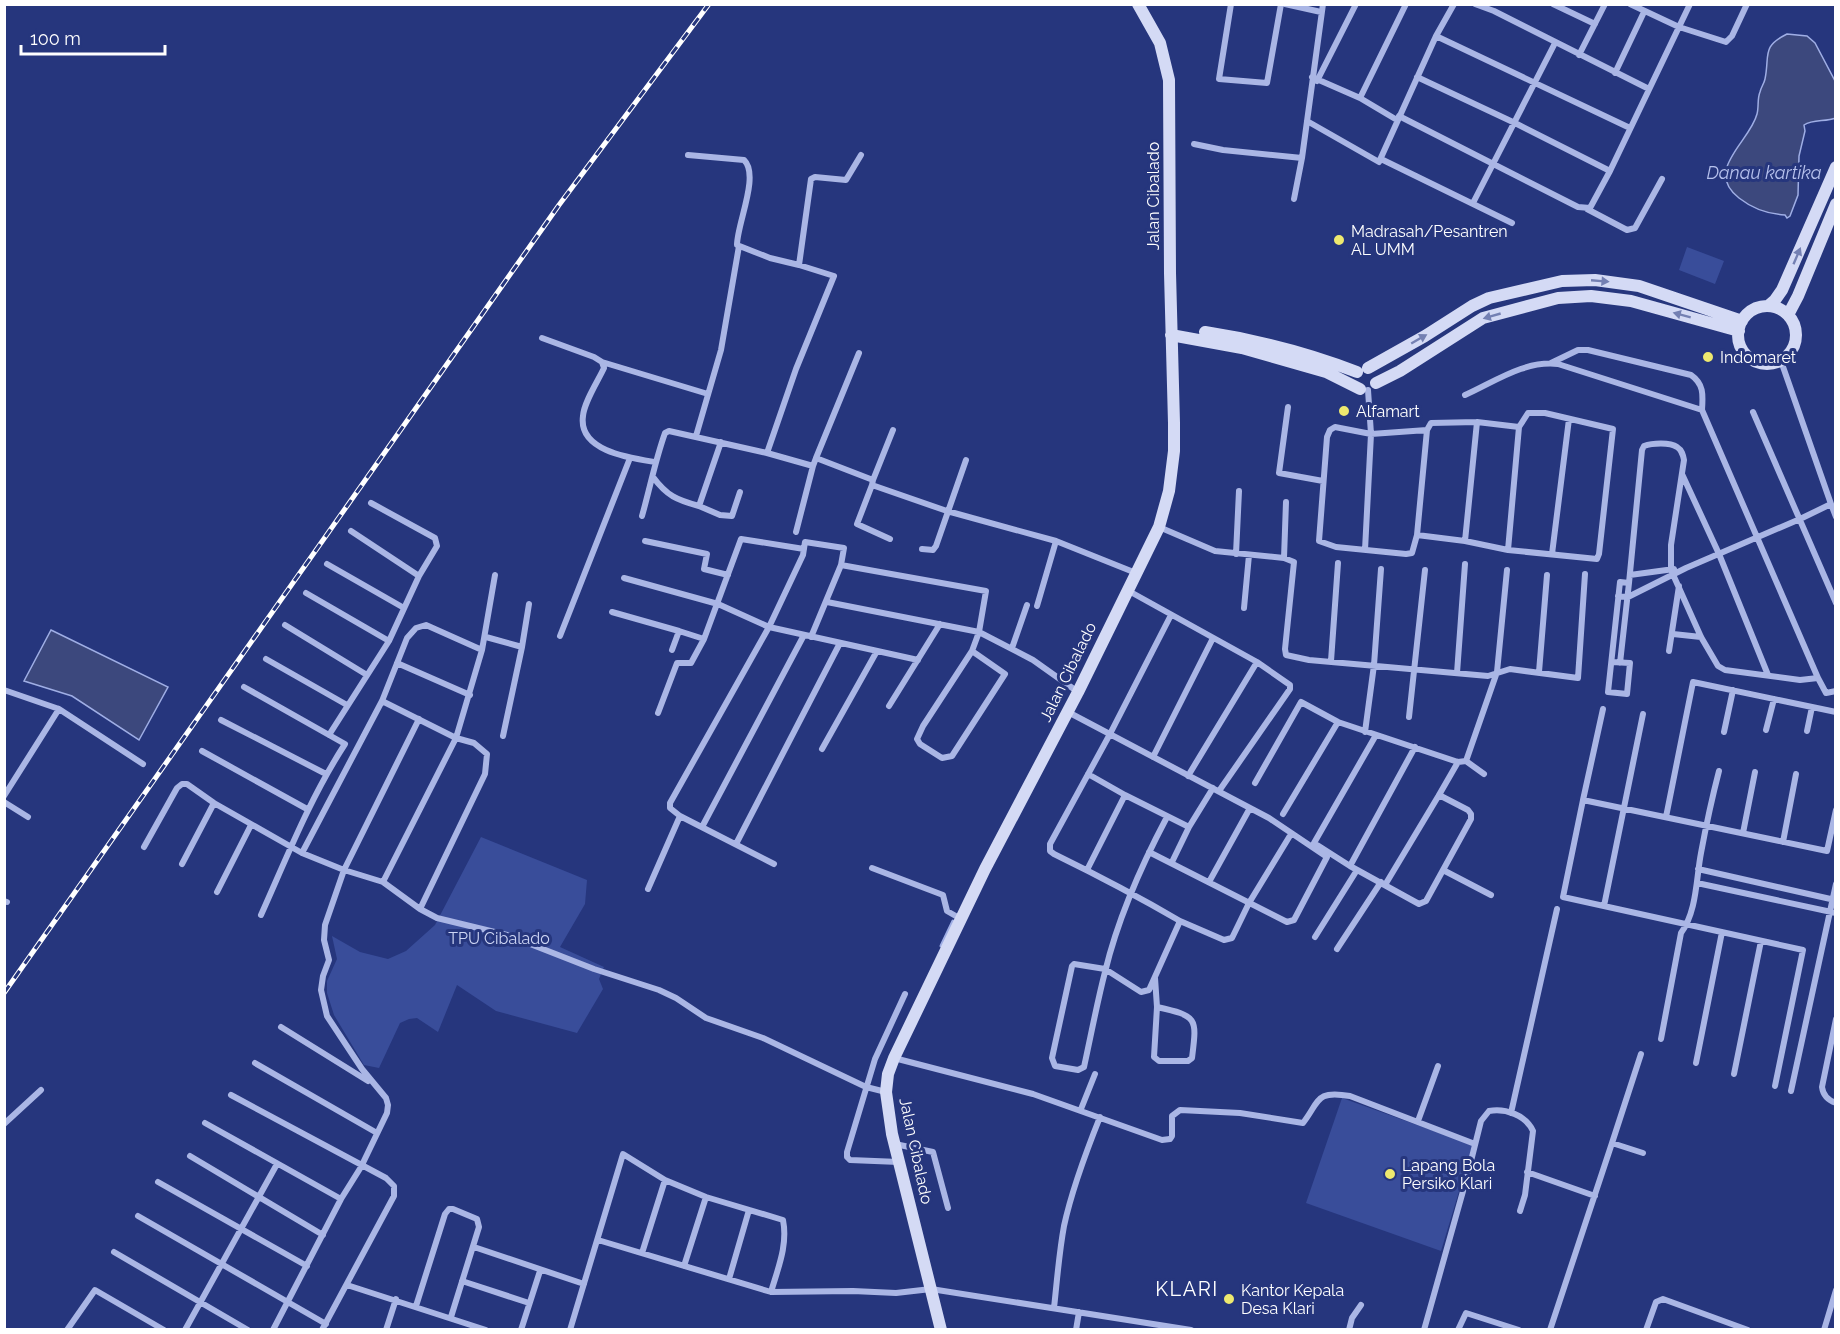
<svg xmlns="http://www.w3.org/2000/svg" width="1840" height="1334" font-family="Raleway,sans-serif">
  <rect width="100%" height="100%" fill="#26367d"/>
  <path fill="#394d9a" d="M1687 247 1724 261 1715 284 1679 270Z
    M481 837 587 880 585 904 560 947 604 967 599 979 603 989 577 1033 496 1011 457 985 438 1032 417 1018 409 1019 400 1023 379 1068 364 1065 334 1015 327 993V981L337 959 332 936 360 952 388 959 406 951 435 925Z
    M1342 1098 1473 1145 1441 1251 1306 1203Z"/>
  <path fill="#3c487d" stroke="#9faee5" stroke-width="1.5" d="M1787 34 1807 36 1815 43 1835 81 1836 118C1825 122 1813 119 1804 125L1805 131 1799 156 1798 195 1790 216 1787 218 1785 215C1767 214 1753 209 1739 198 1703 170 1750 142 1757 114 1759 107 1757 99 1760 92 1761 87 1764 84 1765 79 1770 55 1761 47 1787 34Z
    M51 630 168 687 139 740 72 696 24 681Z"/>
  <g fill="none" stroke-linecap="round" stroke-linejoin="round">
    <path stroke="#9faee5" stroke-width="3" d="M941 946 953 921"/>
    <path stroke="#aab6e5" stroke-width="6" d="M1231 4 1219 79 1267 83 1281 4
      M1285 4 1321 12
      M1475 4 1494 11 1649 89
      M1553 4 1595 24
      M1630 4 1679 27 1726 42 1732 36 1747 4
      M1436 36 1630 128
      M1579 55 1605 4
      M1615 73 1644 12
      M1312 77 1360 98 1397 120
      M1417 77 1515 123 1610 171
      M1317 81 1356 4
      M1360 98 1406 4
      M1399 116 1578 207 1590 208 1610 171 1690 4
      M1307 121 1379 162 1436 36 1454 4
      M1194 144 1223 150 1302 158 1323 4
      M688 155 744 160C760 175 737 224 737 245L770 258 799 265
      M1381 159 1512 223
      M1294 199 1302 158
      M1473 203 1555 43
      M1587 209 1627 230 1635 228 1662 179
      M542 338 594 357 602 362 708 394
      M602 362 604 368C598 381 584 402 583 416 578 451 630 458 655 462
      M1551 363 1578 350H1588L1691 375C1704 384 1703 395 1702 410
      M1465 395C1494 382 1525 360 1558 364L1702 410 1818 678 1800 680 1725 670 1718 666 1701 637 1671 570V545L1684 460C1683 455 1682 450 1677 447 1670 442 1652 443 1644 446L1642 450 1629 583
      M1288 407 1279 473 1323 481
      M1753 412 1836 603
      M1427 430 1371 434 1335 427 1330 430 1327 437 1319 541 1336 547 1406 554 1412 553 1417 535 1427 430 1431 423 1477 422 1519 427
      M696 436 721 350 739 246
      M767 453 796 369 834 276 799 265 811 179 815 177 846 180 861 155
      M816 458 859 353
      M1682 474 1719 554 1768 675
      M653 477C667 496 677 500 699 506L721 442
      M873 480 893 430
      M872 485 857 524 890 539
      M1831 504 1836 517
      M699 506 720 515 732 516 740 492
      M642 516C650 488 655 461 665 433L669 431 767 453 813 466 816 458 873 480 872 485 947 511 1056 541 1136 573
      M1159 527 1215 551 1284 558 1294 562 1285 649 1286 655 1309 660 1488 676 1510 669 1578 678 1585 574
      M351 531 419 576
      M796 532 813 466
      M1417 535 1465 541 1508 550 1597 559 1599 554 1613 429 1545 413H1528L1519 427 1508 550
      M645 541 707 554 704 569 728 575
      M1465 541 1477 422
      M922 549 933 550 936 546 966 460
      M1365 550 1371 434 1368 390
      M1236 554 1239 491
      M1552 554 1569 419
      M1284 558 1286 502
      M327 564 404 608
      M841 565 986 591 979 632 972 651 923 726 917 739 920 744 942 758 952 756 1005 674 972 651
      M1630 575 1674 569
      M624 578 718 604 769 627 670 803V808L680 816 774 864
      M1127 590 1257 662 1290 685V689L1219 791
      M306 593 389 641
      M1618 596 1628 597 1686 568 1800 519 1831 504 1781 361
      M827 602 979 632 1033 660 1078 692
      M1037 606 1056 541
      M1244 608 1249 555
      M612 612 679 631
      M285 625 367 675
      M1673 634 1701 637
      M560 636 630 458
      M486 637 522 647
      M811 637 841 565 844 548 805 542 803 555 769 627 918 660
      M1012 648 1027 605
      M482 650 495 575
      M672 650 679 631 704 639
      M1669 651 1679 586
      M266 659 347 705
      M1331 661 1338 563
      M1612 662 1630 663 1627 694 1608 692 1620 582 1629 583 1620 663
      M397 663 470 695
      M1539 672 1547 575
      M1457 673 1465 564
      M1818 678 1826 693 1836 691
      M244 687 345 744C310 798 287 857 261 915
      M4 690 59 709 143 764
      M382 701 456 738 474 743 487 754 485 774 420 909
      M889 706 940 624
      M1603 709 1583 800 1827 851 1836 810
      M1068 712 1269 818 1327 857 1294 920 1287 922 1149 852
      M658 713 677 663H691L704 639 741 539 804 549
      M1409 717 1425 570
      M221 720 326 774
      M1766 730 1774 699
      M1807 731 1812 707
      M1365 732 1374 665 1381 569
      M1724 732 1733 690
      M329 735 389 641 419 576 437 546 435 538 371 503
      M1376 735 1314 843 1350 866 1419 904 1426 901 1471 819V814L1468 810 1439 795 1458 762
      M503 736 522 647 529 604
      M822 749 877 651
      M202 751 307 809
      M1153 757 1213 638
      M1466 761 1484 774
      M1088 774 1125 795 1189 827
      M1188 776 1257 662
      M1255 783 1301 702 1338 722
      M4 796 59 709
      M1583 800 1563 897 1803 950 1775 1086
      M4 802 28 817
      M1283 814 1338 722 1458 762 1466 761 1497 672 1507 570
      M1167 817C1141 866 1118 918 1105 972 1097 1003 1091 1035 1084 1067L1078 1070 1055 1066 1052 1058 1072 966 1074 964 1105 969 1141 992 1149 990 1180 921C1139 897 1097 875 1054 854L1050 851V844L1110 734 1171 615
      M1666 817 1693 682 1836 712
      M702 827 804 635
      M1743 833 1755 772
      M1783 842 1796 774
      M736 844 840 643
      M144 847 177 788 182 784H187L214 803 302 853 344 870 383 882 420 909 437 918 507 935 594 969 659 990 676 998 706 1018 763 1038 866 1087 886 1092
      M302 853 382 701 407 638 416 628 426 625 482 650 456 738 383 882
      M1172 862 1189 827 1213 788
      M182 864 214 803
      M1350 866 1415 747
      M872 868 943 895 947 911 961 919
      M1698 869 1835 900
      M1087 870 1125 795
      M1443 870 1491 895
      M1209 882 1250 808
      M1697 883 1836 913
      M1385 885 1439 795
      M648 889 680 816
      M217 892 251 825
      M4 901 7 902
      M1604 906 1643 714
      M1180 921 1224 940 1232 938 1249 903 1291 834
      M1315 937 1357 870
      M1337 949 1381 882
      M1155 978 1157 1007 1154 1057 1159 1061H1188L1192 1058C1197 1018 1198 1016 1157 1007
      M1836 1019 1822 1087C1823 1095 1827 1100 1836 1103
      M281 1027 368 1081
      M1661 1039 1681 933C1697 911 1696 879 1701 853 1706 826 1712 798 1719 771
      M894 1058 1033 1094 1162 1140 1170 1139 1172 1136V1116L1180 1110 1240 1113 1303 1123C1320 1101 1315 1090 1350 1096L1475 1144
      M255 1063 377 1133
      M1696 1063 1722 932
      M1734 1074 1761 941
      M1791 1091 1836 884
      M231 1095 386 1178 394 1186V1196L322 1330
      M1081 1109 1095 1074
      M1511 1113 1557 909
      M1418 1121 1438 1066
      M205 1123 341 1199
      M4 1124 41 1090
      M1612 1143 1641 1054
      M895 1144 933 1152 948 1208
      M190 1156 323 1235
      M899 1162 850 1160 847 1157V1152L875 1059 905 994
      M1527 1172 1595 1196
      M158 1182 307 1266
      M138 1216 326 1324
      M598 1240 771 1292 853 1291 896 1293 931 1289 1191 1330
      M474 1247 584 1284
      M114 1252 248 1330
      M642 1253 665 1180
      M684 1266 706 1197
      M729 1279 749 1210
      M462 1281 529 1303
      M347 1285 486 1330
      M416 1306 445 1214 449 1209H453L477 1219 479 1227 451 1317
      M1054 1308C1057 1281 1059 1253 1064 1226 1072 1189 1086 1152 1100 1117
      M67 1330 95 1290 164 1330
      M185 1330 277 1164
      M273 1330 341 1199 361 1167 387 1113 388 1105 386 1098 362 1069 327 1016 321 990 323 976 329 960 324 940 325 925 344 870 419 719
      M386 1330 396 1299
      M521 1330 540 1271
      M570 1330 623 1154 665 1180 706 1197 783 1220C788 1245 778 1268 771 1292
      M1076 1330 1079 1312
      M1349 1330 1352 1318 1361 1305
      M1424 1330 1467 1177 1481 1121 1489 1111C1505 1108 1526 1115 1533 1131L1525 1195 1520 1211
      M1458 1330 1466 1313 1519 1330
      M1550 1330 1612 1143 1643 1153
      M1646 1330 1656 1302 1663 1299 1748 1330
      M1824 1330 1836 1290"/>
    <path stroke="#d4daf5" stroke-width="12" d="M1768 306 1775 300 1782 290 1836 167
      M1738 335a29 29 0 1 1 58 0a29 29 0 1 1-58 0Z
      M1788 315 1798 296 1836 204
      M1205 332C1257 340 1308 353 1357 372
      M1171 335 1242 348 1326 372 1360 389
      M1368 368 1425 336 1472 306 1489 298 1562 281 1595 280 1639 286 1742 321
      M1376 383 1400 371 1483 318 1558 298 1591 296 1631 301 1739 331
      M941 1330 892 1134 886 1092 888 1074 894 1058 985 869 1078 692 1159 527 1169 491 1174 451V423L1170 273 1169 80 1160 43 1138 4"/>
    <defs>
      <path id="rail" d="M4 993 559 205 709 4"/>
    </defs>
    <use href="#rail" stroke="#fff" stroke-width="5"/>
    <use href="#rail" stroke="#26367d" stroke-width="3" stroke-dasharray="9" stroke-linecap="butt"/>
  </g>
  <defs><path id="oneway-solid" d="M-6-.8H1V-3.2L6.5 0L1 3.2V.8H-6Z" transform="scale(1.5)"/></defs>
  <g fill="#7480b3">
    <use href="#oneway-solid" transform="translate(1797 256) rotate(-67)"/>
    <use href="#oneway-solid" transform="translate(1600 281) rotate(5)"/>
    <use href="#oneway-solid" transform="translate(1682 315) rotate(-165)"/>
    <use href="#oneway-solid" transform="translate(1492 316) rotate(164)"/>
    <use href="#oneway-solid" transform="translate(1419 339) rotate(-30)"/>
  </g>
  <g fill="#eee96f" stroke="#26367d" stroke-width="2">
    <circle cx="1339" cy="240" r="6"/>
    <circle cx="1708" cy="357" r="6"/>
    <circle cx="1344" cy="411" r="6"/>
    <circle cx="1390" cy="1174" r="6"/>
    <circle cx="1229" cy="1299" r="6"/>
  </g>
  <g text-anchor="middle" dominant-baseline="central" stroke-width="6" stroke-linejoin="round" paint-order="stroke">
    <g font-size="16" fill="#fff" stroke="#26367d">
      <text transform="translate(1153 196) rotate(-90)">Jalan Cibalado</text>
      <text transform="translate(1068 672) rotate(-64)">Jalan Cibalado</text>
      <text transform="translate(916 1151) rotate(78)">Jalan Cibalado</text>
    </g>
    <g font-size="16" fill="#fff" stroke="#26367d" text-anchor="start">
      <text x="1351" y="231">Madrasah/Pesantren<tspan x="1351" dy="18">AL UMM</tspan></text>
      <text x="1720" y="357">Indomaret</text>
      <text x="1356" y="411">Alfamart</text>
      <text x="1402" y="1165">Lapang Bola<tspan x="1402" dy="18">Persiko Klari</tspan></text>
      <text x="1241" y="1290">Kantor Kepala<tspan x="1241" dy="18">Desa Klari</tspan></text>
    </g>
    <g font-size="16" fill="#cdd5f4" stroke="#26367d">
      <text x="499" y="938">TPU Cibalado</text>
    </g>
    <g font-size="18" font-style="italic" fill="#b6c1ed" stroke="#26367d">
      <text x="1764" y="172">Danau kartika</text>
    </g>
    <g font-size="20" letter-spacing="1.5" fill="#fff" stroke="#26367d">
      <text x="1187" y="1289">KLARI</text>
    </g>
  </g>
  <rect width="1840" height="1334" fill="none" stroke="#ffffff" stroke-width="12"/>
  <path d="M21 45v9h144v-9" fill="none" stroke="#ffffff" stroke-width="3"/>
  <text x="30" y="45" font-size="18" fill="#ffffff" stroke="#26367d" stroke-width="4.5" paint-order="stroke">100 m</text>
</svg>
